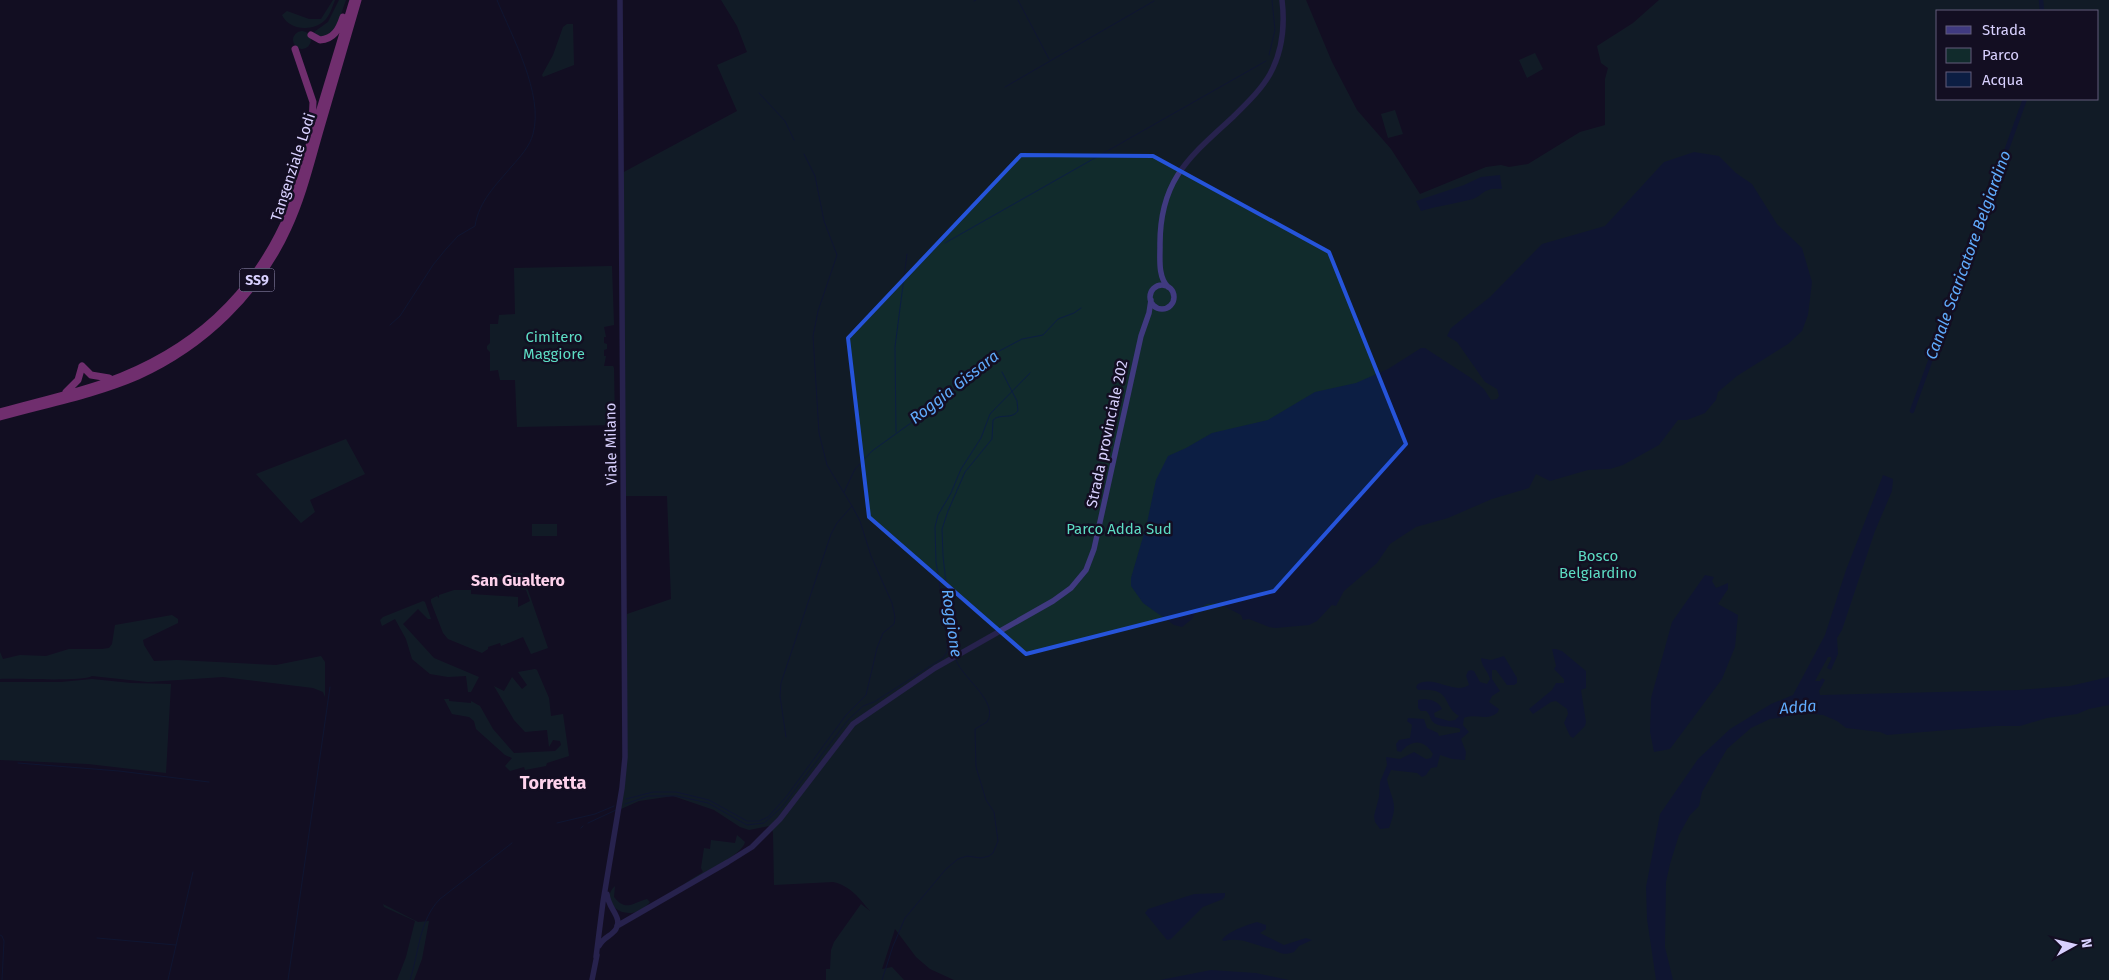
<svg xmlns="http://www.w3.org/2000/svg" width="2109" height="980" font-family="'Fira Sans',sans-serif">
  <rect width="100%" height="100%" fill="#130e22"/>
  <path fill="#112b2c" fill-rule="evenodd" d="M333 0H335C332 7 330 16 324 21 312 32 289 30 282 15L287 11 309 19H321Z
    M339 0H346L336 28 326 38 316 36 314 32 328 22Z
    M721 0H1306L1332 62 1357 110 1391 149 1420 194 1486 167 1501 165 1509 167 1528 164 1580 132 1605 125V79L1608 68 1601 63 1597 46 1633 23 1659 0H2109V980H954L930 969 916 957 895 929 882 969 892 967 904 980H826V969H830L831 950 834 942 861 904 870 911C859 898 851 886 833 882L774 885 773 832 769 826 749 830 740 827 714 810 673 796 639 801 621 809 627 614 671 599 667 496H626L622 173 737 111 717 65 747 52 737 26ZM1938 11H2098V99H1938Z
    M567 24H573L574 65 543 77 542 75 553 55 563 27Z
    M293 40a9 9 0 1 1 18 0a9 9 0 1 1-18 0Z
    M1535 53 1543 69 1527 78 1519 60Z
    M1395 110 1403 134 1388 138 1381 114Z
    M612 266 614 325 604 327 606 337H604V343L607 344V349L604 350V356H606L604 366H613L614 368 615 425 517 427 515 380H500L498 370 490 371V352L487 349V346L490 343V324H498L499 315 515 314 514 268Z
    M346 439 365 474 310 500 315 512 301 523 256 474Z
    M532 524H557V536H532Z
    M522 573 548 648 531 654 523 637 501 646 500 643 488 647V649L482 653 448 639 443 633 431 602V599L437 596 439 598V595L454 590H471V594L518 597V607L530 601 526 590 510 588 511 579 495 578V587H491V584L477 583 476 586H470L469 584 495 574Z
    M423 601 425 602 431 619H428L418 609 403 624 434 658 479 677 471 692H468L466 676 448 677 430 674 412 659 406 639 395 619 382 626 380 620 383 617Z
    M172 615 178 619V623L143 640 144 645 154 661 177 660 276 665 321 656 325 662V697L323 692 313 688 223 677 148 682 92 676C82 682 17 678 0 679V652L3 659 20 655 46 656 69 649H102L109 648 112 644 115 625Z
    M535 669 537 670 549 698 551 716 563 714 569 756 547 763 546 766 525 770 524 767 510 771 505 766 512 758 505 755 476 729 474 721 469 717 452 714 444 699H449V701L471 703V701L480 706 493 729 514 753 555 751 561 745 560 741 553 740 549 747 547 730 525 732 514 720 494 686 504 691 512 677 522 689 527 685 518 672Z
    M92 679 131 683 171 684 166 773 88 764 0 760V682H61Z
    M737 835 745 842C743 855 695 878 682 885L703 872 701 868 704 848 710 849 711 840 735 843Z
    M615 886 614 897C626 912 632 903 647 899L650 902C628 928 597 902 615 886Z
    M383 904 418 922 429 921 422 959 414 980H397L406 957 415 921 384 907Z"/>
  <path fill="#0c1e43" d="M1694 152 1719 156 1736 173 1752 184 1777 224 1802 248 1812 282 1808 315 1802 331 1788 344 1737 376 1718 392 1716 400 1705 413 1687 420H1678L1659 445 1623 465 1610 469 1588 470 1550 481 1536 474 1529 488 1492 499 1448 518 1416 527 1390 544 1377 563 1344 591 1336 606 1332 605 1317 621 1309 625 1276 628 1269 627 1249 619 1243 620 1241 615 1218 603 1207 604 1196 611 1192 619 1182 627 1174 625 1143 603 1131 586V578L1147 523 1156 480 1168 456 1186 448 1212 433 1268 420 1315 392 1356 383 1388 369 1421 348H1425L1471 378 1484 389 1491 400 1497 399 1499 396 1497 389 1485 382 1457 342 1447 336 1451 328 1490 297 1542 244 1605 226 1664 162Z
    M1500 175 1502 189C1481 187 1484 197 1469 200 1453 204 1437 206 1421 211L1416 201 1464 185 1481 177Z
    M1883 475 1893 479 1892 491 1875 531 1842 630 1837 638 1838 654 1831 670 1827 668 1831 659V657H1828L1815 681H1820L1822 678 1825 680 1819 691 1820 695 2019 690 2070 686 2109 677V705L2089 709 2077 714 2047 718 2020 726H1997L1887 735 1880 732 1846 728 1837 721 1823 715 1796 712 1785 717 1770 719 1751 728 1727 749 1702 792 1699 806 1690 815 1679 835 1670 864 1666 882 1665 947 1673 980H1656L1647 919 1646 887 1660 814 1698 759 1730 729 1771 704 1793 695 1825 635 1846 570Z
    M1705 575 1714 577 1712 581 1716 588 1728 583V589L1718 604 1738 615 1735 647 1722 679 1670 749 1654 752 1650 732 1651 698 1672 622Z
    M1552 649H1556L1562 651 1586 671V688L1581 690 1586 722 1585 726 1573 738 1570 736 1564 723 1568 714 1567 709 1556 701 1551 702 1533 714 1529 709 1552 690 1556 683H1564V679L1554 669 1556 666Z
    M1504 656 1517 678V683L1514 685H1507L1496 670H1492V679L1500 691 1492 696 1489 702 1499 709 1498 712C1487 722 1476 713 1464 718L1463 725 1469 732 1461 739 1466 752 1465 760 1452 759 1440 755 1437 767 1431 768 1426 775 1422 777 1417 773 1391 770 1387 779C1392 803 1399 802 1389 828L1380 829 1375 822 1374 816 1379 797 1380 782 1387 765 1386 757 1400 759 1414 752 1426 759 1431 758 1433 754C1423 738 1411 740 1401 752L1397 751 1396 744 1399 740 1410 738 1412 725 1407 721 1408 718 1424 719 1427 728 1438 733 1439 736 1460 732V729C1452 725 1439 729 1432 721 1430 718 1430 714 1426 711H1421L1418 708V700C1427 698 1438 700 1442 709L1434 713 1435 717 1449 721 1455 720 1459 716C1441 705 1453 687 1418 690L1416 687 1418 684C1435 675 1453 695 1469 685L1466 676 1468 671 1471 670 1474 671 1480 682 1487 684 1490 679C1488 671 1481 666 1481 658L1491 660Z
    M1225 893V896L1223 899 1203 907 1171 939 1167 940 1145 913 1148 909 1194 894Z
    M1257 922 1266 925V929L1260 933 1284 945 1306 938 1312 940 1299 946 1294 952C1280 957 1279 950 1267 948 1252 944 1240 937 1224 941L1222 940C1228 931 1247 925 1257 922Z
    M1211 970 1256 973 1289 980H1160Z"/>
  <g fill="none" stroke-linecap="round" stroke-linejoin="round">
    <path stroke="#0c1e43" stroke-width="1" d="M1018 0 1049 59
      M974 1 976 0
      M1269 55 1275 30 1272 0
      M1005 87 1154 1
      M759 93 785 121 794 140
      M945 243 1266 61
      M390 325 400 316 433 265 446 249 458 236 475 226C479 201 496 185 512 166 520 157 530 146 533 134 544 94 512 37 497 0
      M896 432 895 347 907 254
      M844 492 855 469 872 451 915 420 972 374 988 357 1022 339 1043 335 1058 319 1074 313 1081 308
      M954 654 943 556 942 529 948 511 965 472 992 439 993 420C1000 413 1011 420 1018 411L1017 401 1002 372
      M786 737 780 696 781 683 831 534 837 523 852 506 827 465 819 433 813 336 818 311 837 255 824 221 815 176 804 154
      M18 763 119 771 209 782
      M626 799 653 792H676L709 800 747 821H759L768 817 786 797 846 715 866 695 877 648 883 633 894 624 895 617 892 603 871 556 860 521 852 506
      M625 804 648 796H677L708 803 747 825 764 823 782 807 848 720 863 706 874 702 943 658 947 652V631L936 562 935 527 938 515 951 493 961 469 981 438 990 414 1030 373
      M557 823 595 814 614 806
      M588 823 616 810
      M581 828 583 826
      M0 935 2 936 4 941 2 980
      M97 938 176 945
      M168 980 193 872
      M288 980 330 687
      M410 980C419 953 419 920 440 899L512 843
      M882 980 893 946 905 918 946 869 958 859 967 856 981 858 989 856 993 853 998 841 994 812 986 800 976 767 975 729 987 722C1000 702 962 678 956 660"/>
    <path stroke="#0c1e43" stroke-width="4.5" d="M2041 0 2042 11
      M1912 411 2025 99"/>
    <path stroke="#403a80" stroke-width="5.5" d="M1150 297a12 12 0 1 1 24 0a12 12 0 1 1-24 0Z
      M1168 287C1158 277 1160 259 1160 247 1159 181 1188 158 1233 117 1246 104 1261 90 1270 74 1282 52 1285 25 1282 0
      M617 926 728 862 752 847 780 819 853 724 935 668 1053 601 1071 588 1086 570 1094 549 1141 336 1149 313 1151 300
      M599 946C603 937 612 936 616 929 623 917 608 909 607 894
      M596 957 603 902 622 788 625 757 620 0
      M592 980 597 955"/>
    <path stroke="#e254ca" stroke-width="7" d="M311 35 320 40C334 39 339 29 343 17
      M295 49 313 102 312 125
      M82 366 91 375 109 378
      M66 392 78 380 82 366
      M0 412C35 402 72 394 106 382 192 351 253 297 289 212L353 0
      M0 417C46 404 94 395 138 376 204 346 258 294 288 228 303 196 311 161 321 127 333 85 346 42 358 0"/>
  </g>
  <path d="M0 0H2109V980H0ZM1021 155 1153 156 1329 252 1406 444 1274 591 1026 654 869 517 848 338Z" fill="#130e22" fill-opacity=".55" fill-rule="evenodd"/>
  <path fill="none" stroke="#2654da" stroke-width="4" stroke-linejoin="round" d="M1021 155 1153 156 1329 252 1406 444 1274 591 1026 654 869 517 848 338Z"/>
  <g text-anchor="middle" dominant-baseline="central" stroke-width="5" stroke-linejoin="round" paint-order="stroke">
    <rect fill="#130e22" stroke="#9d96bc" stroke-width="1" x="239.5" y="268.5" width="35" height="23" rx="4"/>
    <g font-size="14" font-weight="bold" fill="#d8d0fe">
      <text x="257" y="280">SS9</text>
    </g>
    <g font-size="15" fill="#d8d0fe" stroke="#130e22">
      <text transform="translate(293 167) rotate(-72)">Tangenziale Lodi</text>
      <text transform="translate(1107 434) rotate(-78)">Strada provinciale 202</text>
      <text transform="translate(611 444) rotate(-91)">Viale Milano</text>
    </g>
    <g font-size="15" fill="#5dddc4" stroke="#130e22">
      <text x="554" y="337">Cimitero<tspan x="554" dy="17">Maggiore</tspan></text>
      <text x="1119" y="529">Parco Adda Sud</text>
      <text x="1598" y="556">Bosco<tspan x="1598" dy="17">Belgiardino</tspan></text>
    </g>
    <g font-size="16" font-style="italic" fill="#60abfc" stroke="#130e22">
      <text transform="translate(1968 255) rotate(-70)">Canale Scaricatore Belgiardino</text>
      <text transform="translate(954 387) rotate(-38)">Roggia Gissara</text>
      <text transform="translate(952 623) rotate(82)">Roggione</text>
      <text transform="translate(1798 707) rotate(-5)">Adda</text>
    </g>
    <g font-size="16" font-weight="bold" fill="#fed2ec" stroke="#130e22">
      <text x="518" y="580">San Gualtero</text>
    </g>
    <g font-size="18" font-weight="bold" fill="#fed2ec" stroke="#130e22">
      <text x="553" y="783">Torretta</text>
    </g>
  </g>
  <rect x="1936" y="10" width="162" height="90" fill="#130e22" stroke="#625c7a"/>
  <rect x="1946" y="26" width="25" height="8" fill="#403a80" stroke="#625c7a"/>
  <text x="1982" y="35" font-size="15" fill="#d8d0fe">Strada</text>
  <rect x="1946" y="48" width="25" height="15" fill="#112b2c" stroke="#625c7a"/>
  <text x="1982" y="60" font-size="15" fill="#d8d0fe">Parco</text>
  <rect x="1946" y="72" width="25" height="15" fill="#0c1e43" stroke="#625c7a"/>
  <text x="1982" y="85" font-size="15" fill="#d8d0fe">Acqua</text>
  <g transform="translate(2074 945) rotate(82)" stroke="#130e22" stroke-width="4" paint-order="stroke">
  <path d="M0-4L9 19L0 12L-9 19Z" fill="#d8d0fe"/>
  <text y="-8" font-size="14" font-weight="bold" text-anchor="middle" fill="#d8d0fe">N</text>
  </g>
</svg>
